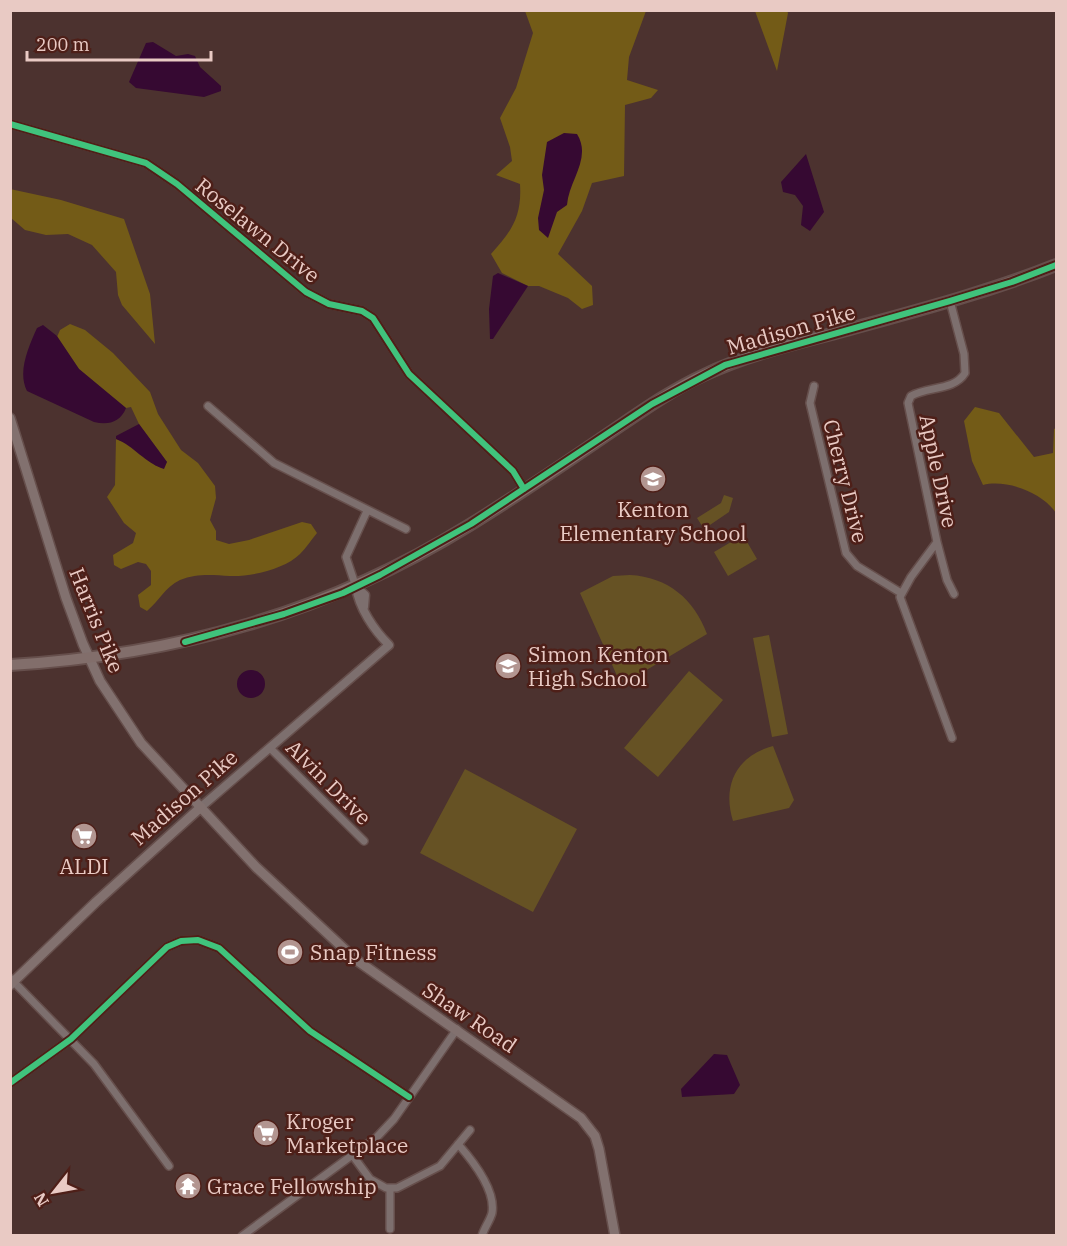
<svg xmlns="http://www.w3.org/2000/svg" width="1067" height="1246" font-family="'IBM Plex Serif',serif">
  <rect width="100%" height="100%" fill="#4c322f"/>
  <path fill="#665224" d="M724 495 733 498 729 512 704 529 697 518 721 503Z
    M743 535 757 559 728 576 714 552Z
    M630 575C668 577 694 599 707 634L628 681 618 678 580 593 613 576Z
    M769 635 788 734 772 737 753 638Z
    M689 671 723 700 658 777 624 748Z
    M773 746 794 800 789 808 733 821C722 786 736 756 773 746Z
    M465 769 577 829 533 912 420 853Z"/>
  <path fill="#735b17" d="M525 11H646L629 57 627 80 658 90 651 98 625 105 624 176 592 183 582 211 558 254 592 286 593 305 582 309 568 298 539 286H528L502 273 491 254C512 231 522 216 520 184L496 175 512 161 510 147 500 118 516 88 533 33Z
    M755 11H787L788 13 777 71Z
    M10 189 61 200 124 219 150 294 155 344 122 305 118 295 116 272 92 245 68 234 46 235 25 230 11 218Z
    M70 324 85 330 113 353 150 392 158 414 181 450 198 463 215 486 216 498 210 520 216 531V540L229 544 249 540 302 522 311 524 317 533C311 540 306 548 300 554 285 569 251 577 230 576 213 575 197 573 180 580 165 587 159 601 147 611L140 607 138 595 151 585V571L146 564 138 562 121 569 114 565 113 555 133 543 136 533 124 523 107 497 115 485 116 439 127 443 156 466 167 462 139 424 131 407 126 408 79 369 57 337 60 330Z
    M975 407 999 413 1034 457 1053 453 1054 429 1056 428V513C1043 493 1007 479 983 485L972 461 964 421Z"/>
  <path fill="#360932" d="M153 42 176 56 188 54 195 56 200 67 221 86V91L204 97 136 88 129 82 146 43Z
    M564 133 577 134C592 158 569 180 567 205L557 212 548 238 539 230 538 218 544 190 542 175 547 142Z
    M806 154 824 212 810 231 801 225 803 206 795 195 783 192 781 182Z
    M498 273 528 286 493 339H490L489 309 493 276Z
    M43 325 57 336 79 369 126 408C120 423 108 425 94 422L27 391C17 372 29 346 37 328Z
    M139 424 167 462 164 469C145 463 134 446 116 439V436Z
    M237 684a14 14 0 1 1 28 0a14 14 0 1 1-28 0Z
    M714 1054 727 1055 740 1085 734 1094 682 1097 681 1089Z"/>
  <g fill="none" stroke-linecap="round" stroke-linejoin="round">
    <defs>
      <path id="minor" d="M10 124 146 163 177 184 306 292 329 304 362 311 373 318 409 374 513 471 524 489
        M950 301 964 354 965 373C954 391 928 386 911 396L908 403 937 542 911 577 900 597 952 738
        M814 386 810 403 846 553 857 566 901 593
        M208 406 274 463 406 529
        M937 542 947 580 954 594
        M356 587 346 557 367 511
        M270 748 364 841
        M10 978 94 1064 169 1166
        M10 1083 71 1039 167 947 181 941 198 940 219 948 310 1031 409 1097
        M458 1144C473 1161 496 1190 492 1213 490 1221 484 1228 482 1236
        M353 1156 370 1179 386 1188H397L440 1166 470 1130
        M390 1229V1188
        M242 1236 377 1137 394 1119 457 1029"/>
      <path id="tertiary" d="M356 587 365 595 364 607
        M201 807 389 645C374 630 359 608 356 587"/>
      <path id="secondary" d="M10 418 66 598 83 644 100 681 141 743 256 867 355 959 581 1118 595 1136 599 1149 615 1236
        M10 985 96 902 201 807"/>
      <path id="primary" d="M10 665C176 655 327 613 468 526 514 498 558 468 602 438 635 416 667 392 704 375 746 355 793 344 839 332 912 312 986 293 1056 265"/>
    </defs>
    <use href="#minor" stroke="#664f4c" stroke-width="10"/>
    <use href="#tertiary" stroke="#664f4c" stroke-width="11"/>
    <use href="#secondary" stroke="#664f4c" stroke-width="12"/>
    <use href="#primary" stroke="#664f4c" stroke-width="14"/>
    <use href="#minor" stroke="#7d6f6e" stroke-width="7"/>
    <use href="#tertiary" stroke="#7d6f6e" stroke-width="8"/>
    <use href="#secondary" stroke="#82716f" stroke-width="9"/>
    <use href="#primary" stroke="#826e6b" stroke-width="10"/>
    <defs>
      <path id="cycleway" d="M10 124 146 163 177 184 306 292 329 304 362 311 373 318 409 374 513 471 524 489
        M185 642 284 614 343 593 380 575 471 524 652 404 725 365 950 301 1012 282 1056 265
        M10 1083 71 1039 167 947 181 941 198 940 219 948 310 1031 409 1097"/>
    </defs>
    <use href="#cycleway" stroke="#4e1f18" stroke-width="10"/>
    <use href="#cycleway" stroke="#40c37c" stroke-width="6"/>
  </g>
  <defs>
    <symbol id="school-disc" viewBox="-11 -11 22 22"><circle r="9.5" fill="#b29590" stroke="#4e1f18"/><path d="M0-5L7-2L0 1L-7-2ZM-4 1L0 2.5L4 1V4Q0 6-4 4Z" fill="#fff"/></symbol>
    <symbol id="supermarket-disc" viewBox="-11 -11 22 22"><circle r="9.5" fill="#b29590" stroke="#4e1f18"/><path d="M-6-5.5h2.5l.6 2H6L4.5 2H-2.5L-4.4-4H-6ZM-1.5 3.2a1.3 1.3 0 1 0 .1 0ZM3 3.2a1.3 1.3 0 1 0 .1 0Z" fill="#fff"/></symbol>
    <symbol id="stadium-disc" viewBox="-11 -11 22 22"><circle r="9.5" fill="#b29590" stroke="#4e1f18"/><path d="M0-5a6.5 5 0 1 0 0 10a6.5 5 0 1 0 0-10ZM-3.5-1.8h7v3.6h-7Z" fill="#fff"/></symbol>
    <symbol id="temple-disc" viewBox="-11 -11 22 22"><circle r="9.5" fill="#b29590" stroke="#4e1f18"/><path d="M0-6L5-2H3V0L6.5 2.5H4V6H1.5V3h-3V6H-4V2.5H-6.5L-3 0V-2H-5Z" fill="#fff"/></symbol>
  </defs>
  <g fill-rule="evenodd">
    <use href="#school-disc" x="638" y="464" width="30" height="30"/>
    <use href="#school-disc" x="493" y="651" width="30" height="30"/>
    <use href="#supermarket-disc" x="69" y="821" width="30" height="30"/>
    <use href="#stadium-disc" x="275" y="937" width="30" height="30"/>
    <use href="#supermarket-disc" x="251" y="1118" width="30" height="30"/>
    <use href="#temple-disc" x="173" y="1171" width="30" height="30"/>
  </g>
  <g text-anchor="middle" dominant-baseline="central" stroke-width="5" stroke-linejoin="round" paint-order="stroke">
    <g font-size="21" fill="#e9cac4" stroke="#4e1f18">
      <text transform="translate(258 230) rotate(39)">Roselawn Drive</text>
      <text transform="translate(791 329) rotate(-16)">Madison Pike</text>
      <text transform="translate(939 471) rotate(78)">Apple Drive</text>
      <text transform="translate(846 481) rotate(76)">Cherry Drive</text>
      <text transform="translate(97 620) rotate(68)">Harris Pike</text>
      <text transform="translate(329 782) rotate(45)">Alvin Drive</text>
      <text transform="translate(184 797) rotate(-41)">Madison Pike</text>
      <text transform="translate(470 1017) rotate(34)">Shaw Road</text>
    </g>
    <g font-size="21" fill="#e9cac4" stroke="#4e1f18" text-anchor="start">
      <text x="653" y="509" text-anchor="middle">Kenton<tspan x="653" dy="24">Elementary School</tspan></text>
      <text x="528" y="654">Simon Kenton<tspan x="528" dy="24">High School</tspan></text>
      <text x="84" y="866" text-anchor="middle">ALDI</text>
      <text x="310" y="952">Snap Fitness</text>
      <text x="286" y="1121">Kroger<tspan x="286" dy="24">Marketplace</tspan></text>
      <text x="207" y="1186">Grace Fellowship</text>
    </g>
  </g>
  <rect width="1067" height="1246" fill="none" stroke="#e9cac4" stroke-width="24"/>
  <g transform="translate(54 1192) rotate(239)" stroke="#4e1f18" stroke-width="4.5" paint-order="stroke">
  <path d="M0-4.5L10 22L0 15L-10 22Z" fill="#e9cac4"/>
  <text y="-9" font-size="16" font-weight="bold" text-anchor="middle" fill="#e9cac4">N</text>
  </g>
  <path d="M27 51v9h184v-9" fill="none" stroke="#e9cac4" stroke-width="3"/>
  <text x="36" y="51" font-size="18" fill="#e9cac4" stroke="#4e1f18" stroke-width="4.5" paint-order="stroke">200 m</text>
</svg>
